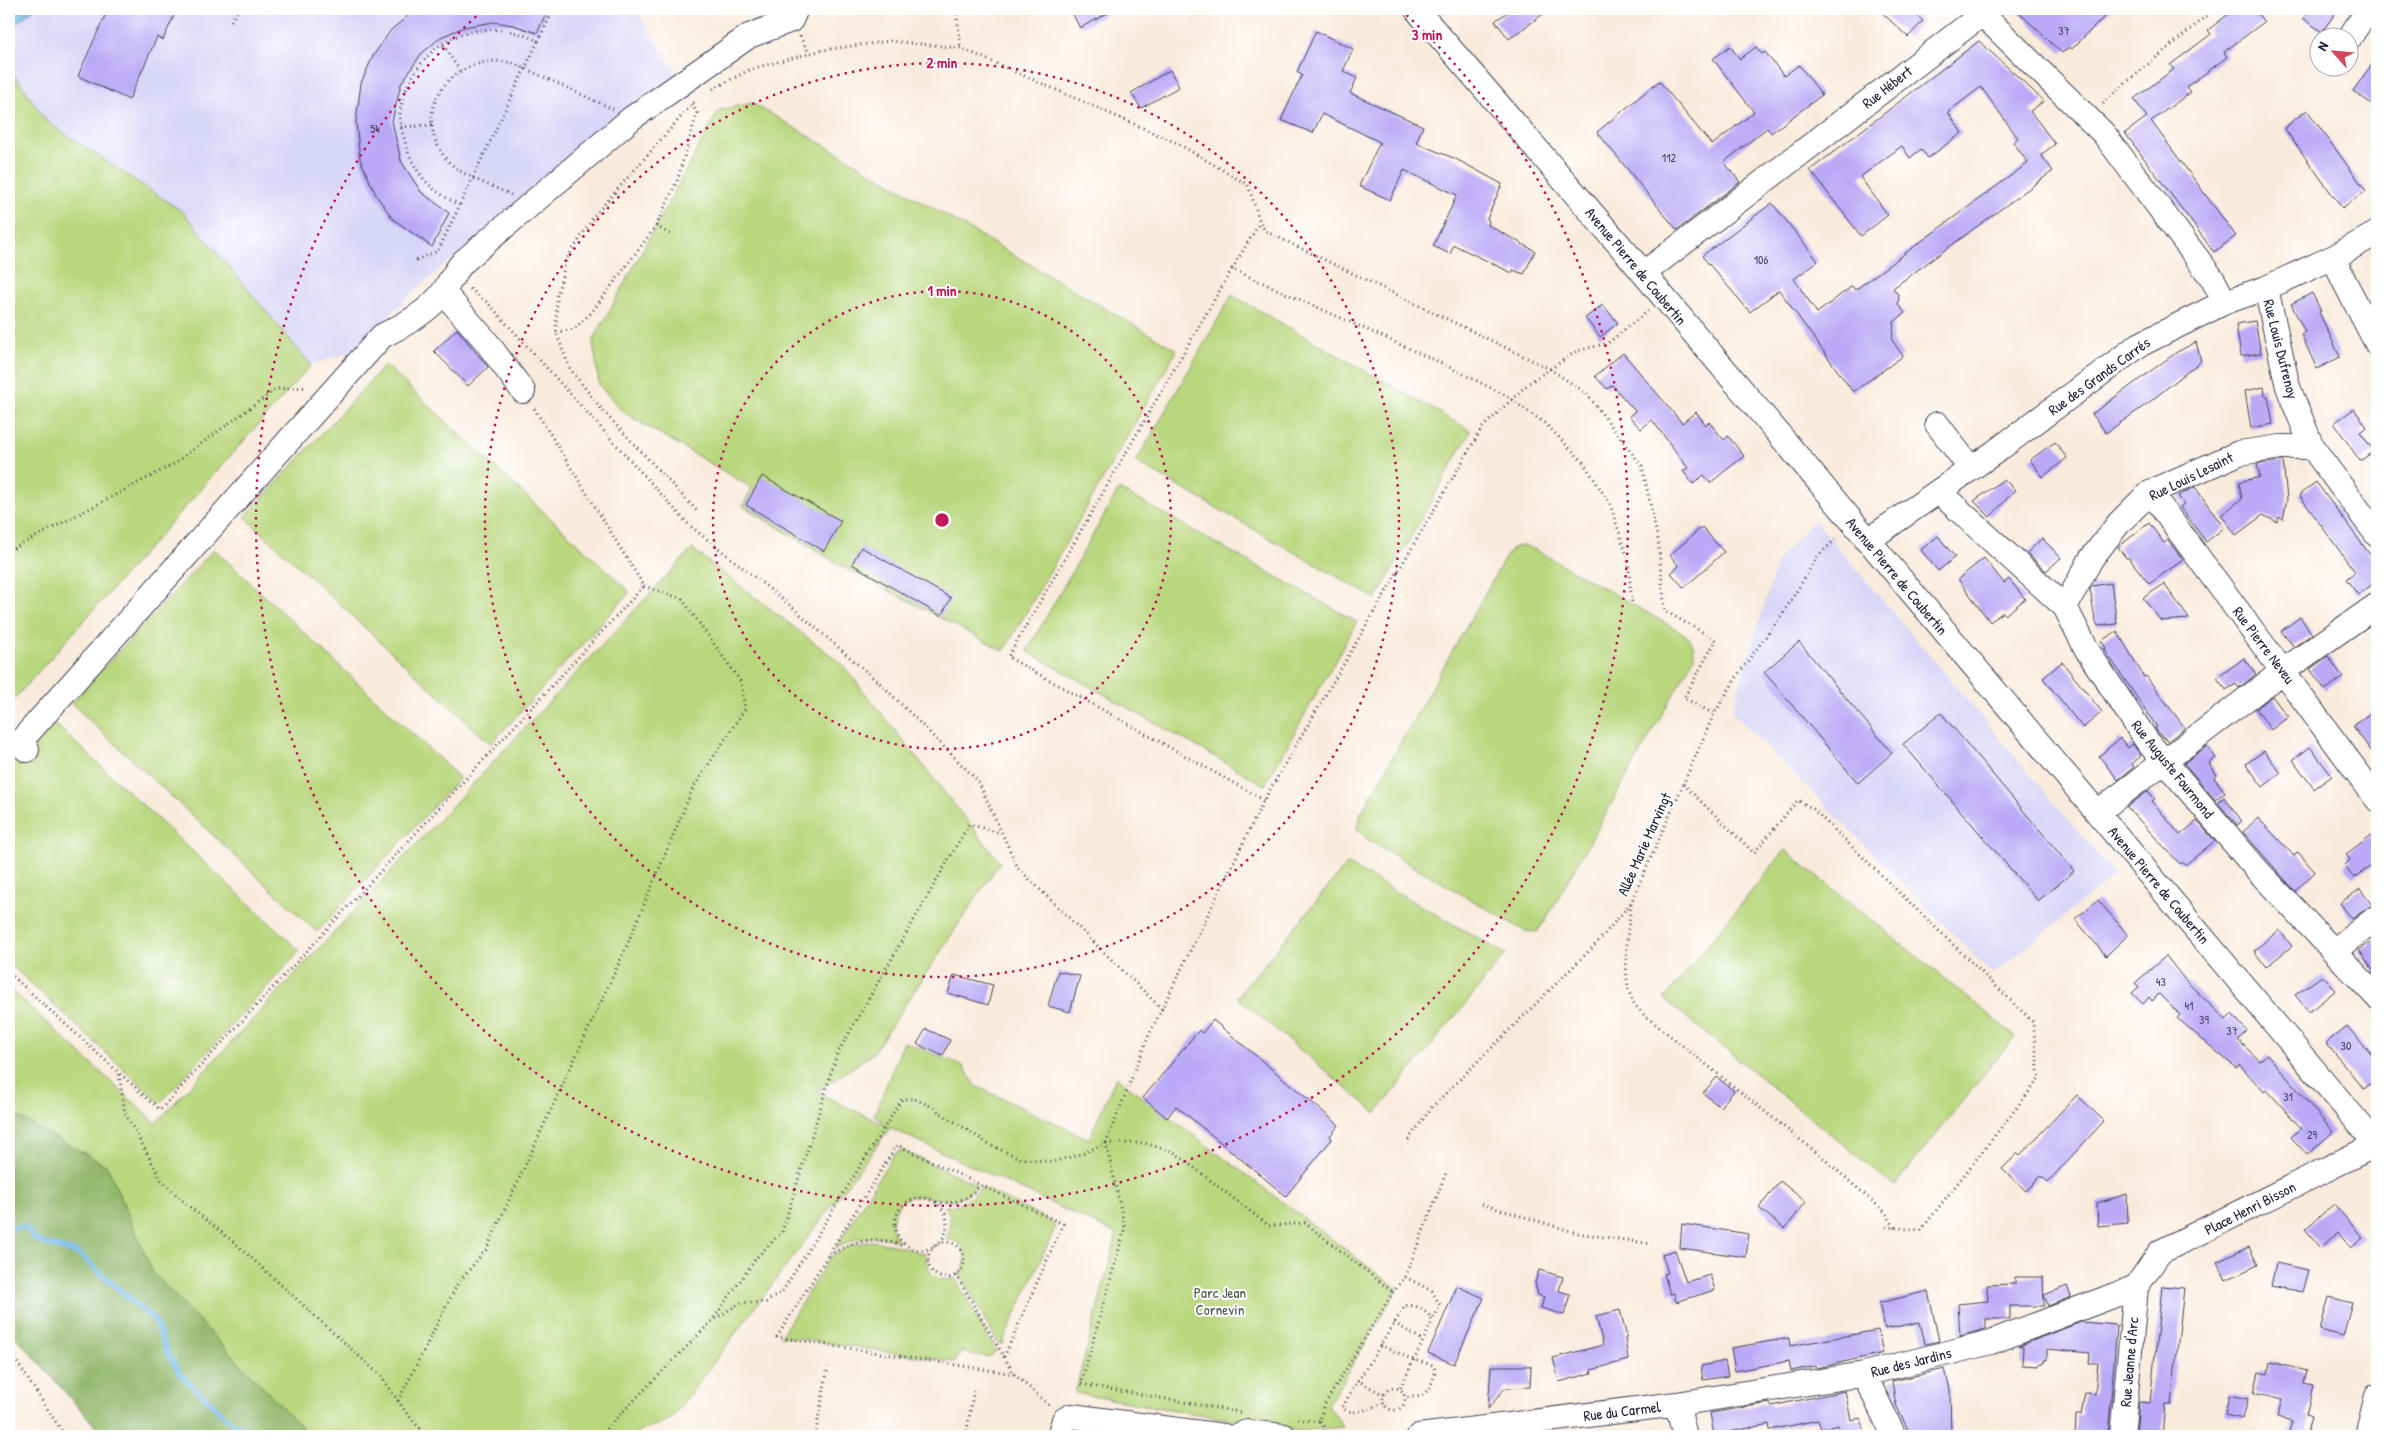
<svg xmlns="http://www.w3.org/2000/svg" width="2386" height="1445" font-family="'Patrick Hand',sans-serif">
  <rect width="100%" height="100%" fill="#fff"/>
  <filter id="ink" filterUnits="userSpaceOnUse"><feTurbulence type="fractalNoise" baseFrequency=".02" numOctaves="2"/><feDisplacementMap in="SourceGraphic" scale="10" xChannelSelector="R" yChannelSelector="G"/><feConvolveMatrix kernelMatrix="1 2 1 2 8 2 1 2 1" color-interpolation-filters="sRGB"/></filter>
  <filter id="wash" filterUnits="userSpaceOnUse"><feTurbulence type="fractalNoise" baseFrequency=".0096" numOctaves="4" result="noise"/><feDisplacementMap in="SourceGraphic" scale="20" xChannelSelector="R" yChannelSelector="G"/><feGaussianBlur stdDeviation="1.12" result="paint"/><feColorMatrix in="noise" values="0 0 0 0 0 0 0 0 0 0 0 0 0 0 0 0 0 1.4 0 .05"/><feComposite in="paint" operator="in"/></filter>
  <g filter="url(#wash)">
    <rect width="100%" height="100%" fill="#f9ebdb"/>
    <path fill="#d9d7f7" d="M9 9H635L677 73 415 290 356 350 311 365 183 212 47 122 9 67Z
      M1815 520 2115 875 1993 974 1732 712 1778 559Z"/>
    <path fill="#b9d77d" stroke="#6e7c5c" d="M9 67 47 122 183 212 311 365 9 705Z
      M752 103 1177 350 1004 651 840 565 743 506 752 488 623 412 599 385 593 341 719 110Z
      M1232 295 1471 431 1376 599 1136 462Z
      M385 365 630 592 491 744 245 517Z
      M1119 489 1357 622 1265 785 1027 651Z
      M1523 545 1536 550 1683 633C1693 640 1694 646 1694 658L1545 921 1537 932 1525 931 1367 839 1357 829 1361 813 1505 558 1513 548Z
      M214 549 460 778 317 932 71 703Z
      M692 549 842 664 1000 862 873 1053 817 1092 888 1127 874 1115 904 1042 962 1065 976 1086 1089 1139 1116 1077 1398 1289 1328 1405 1343 1427 1297 1431 1075 1393 1117 1234 890 1128 671 1419 629 1436H309L153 1273 107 1166 9 1112V988L156 1123Z
      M52 721 300 951 160 1103 9 963V769Z
      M1785 850 2015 1036 1894 1186 1664 999Z
      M1347 864 1506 954 1376 1113 1237 997Z
      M902 1150 977 1185C972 1191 966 1197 958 1199 937 1206 905 1180 894 1215 891 1224 892 1233 897 1241 875 1233 854 1238 835 1249L893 1155Z
      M981 1187 1052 1222 1055 1228 1002 1344 998 1343 960 1275C969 1262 967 1238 946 1240 951 1227 953 1217 944 1206 959 1207 972 1199 981 1187Z
      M869 1241C889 1242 907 1249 925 1254 928 1273 933 1283 955 1278L996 1351 989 1357 961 1352 955 1362 781 1336 830 1257 852 1245Z"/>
    <path fill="#92b86c" stroke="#5a6d54" d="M9 1112 107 1166 153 1273 310 1436H104L9 1329Z"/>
    <path fill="#70b7e7" stroke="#496c91" d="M9 9H34L9 29Z"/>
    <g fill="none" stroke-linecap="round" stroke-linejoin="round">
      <path stroke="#70b7e7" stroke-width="5.5" d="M9 1229 24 1226 37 1241 79 1254 155 1321 166 1350 180 1374 230 1421 256 1436"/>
    </g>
    <g id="blocks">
      <path fill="#b9a9f6" d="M108 9H177L163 40 157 37 129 100 78 76Z
        M416 9H548L537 33 513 25 494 22 464 27 441 37 421 54 401 84 392 121 401 161 421 192 449 213 432 247 393 219 376 195 360 159 356 122 361 83 373 56 391 30Z
        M1070 9H1116L1080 28Z
        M1512 9H1550L1509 39 1495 21Z
        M1878 9H1910L1923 21 1908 37Z
        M2015 9H2112L2072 49 2069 47 2062 53Z
        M2235 9H2254L2264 22 2224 52 2227 57 2187 87 2191 92 2151 121 2236 236 2214 252 2125 133 2147 117 2134 99 2174 69 2170 65 2211 34 2208 30Z
        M2310 9H2338L2322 32 2303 18Z
        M1316 31 1353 49 1343 71 1357 78 1350 93 1423 126 1416 143 1456 159 1502 184 1487 219 1489 221 1488 225 1535 251 1524 274 1513 270 1512 273 1454 245 1450 254 1433 246 1457 195 1404 170 1390 200 1359 186 1380 142 1322 114 1313 133 1281 120 1302 75 1297 72Z
        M1979 41 2044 101 2030 111 2055 144 2041 155 2053 171 1893 288 1899 296 1898 304 1905 313 1894 322 1892 340 1903 356 1853 392 1779 290 1750 312 1702 256 1772 203 1818 261 1794 279 1817 313 1852 286 1855 290 2028 163 2013 142 2018 138 1981 87 1948 112 1962 133 1928 158 1921 149 1910 158 1902 146 1860 177 1888 215 1861 236 1810 170Z
        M1730 46 1740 59 1756 47 1762 54 1765 52 1784 76 1799 65 1822 95 1771 133 1767 128 1724 162 1740 182 1677 230 1597 132 1659 81 1712 145 1754 112 1713 59Z
        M2377 57V96L2372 104 2353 91Z
        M1170 70 1179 87 1141 108 1131 93Z
        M2307 110 2366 191 2342 208 2284 128Z
        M2312 293 2321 311 2319 312 2340 357 2317 369 2301 334 2305 332 2291 304Z
        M1603 305 1618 323 1600 337 1585 318Z
        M2255 321 2261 353 2241 356 2236 324Z
        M457 329 488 367 468 386 434 351Z
        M2196 342 2201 361 2147 404 2106 433 2092 414 2177 352Z
        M1623 353 1682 423 1696 412 1706 425 1709 422 1724 440 1728 436 1744 456 1710 483 1704 475 1693 484 1683 471 1688 468 1652 420 1641 429 1629 416 1635 411 1612 385 1607 389 1595 376Z
        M2264 387 2265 396H2268L2273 424 2251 428 2245 391Z
        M2354 409 2367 427 2360 432 2374 451 2360 461 2334 423Z
        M2055 442 2067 458 2043 477 2030 460Z
        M2283 461 2287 499 2283 519 2279 517 2277 522 2263 515 2236 535 2221 515 2242 499 2239 482 2260 477 2257 464Z
        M762 476 841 521 824 551 746 505Z
        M2004 479 2015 490 1990 517 1974 501Z
        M2316 482 2377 564V581L2358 595 2346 579 2355 572 2299 495Z
        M2195 487 2224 528 2206 542 2180 507 2184 504 2178 496Z
        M2149 523 2164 543 2168 540 2183 560 2149 584 2129 558H2126L2118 547Z
        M1702 527 1724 552 1684 588 1671 573 1679 566 1670 555Z
        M1938 536 1955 557 1938 571 1921 550Z
        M2042 538 2061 558 2046 571 2027 553Z
        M861 547 951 598 941 616 852 564Z
        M1984 558 2004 583 2009 579 2025 599 2005 615 2003 612 1990 622 1958 579Z
        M2111 583 2117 624 2098 626 2095 620 2090 589 2092 586Z
        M2164 584 2185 613 2189 619 2161 621 2143 598Z
        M2300 617 2312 634 2294 647 2281 631Z
        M2117 631 2144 677 2146 676 2185 728 2168 741 2158 733 2155 728 2157 727 2104 649 2106 648 2101 641Z
        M1799 642 1892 753 1858 783 1764 672Z
        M2328 656 2343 677 2325 690 2310 669Z
        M2244 658 2256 674 2239 688 2236 684 2226 690 2217 678Z
        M2062 662 2102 712 2083 728 2043 678Z
        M2272 696 2288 717 2271 730 2256 709Z
        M2377 708V759L2353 726Z
        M1941 713 2074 871 2038 901 1903 744Z
        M2120 738 2128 748 2133 744 2141 756 2132 764 2134 767 2118 780 2099 756Z
        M2207 746 2216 758 2209 763 2217 775 2214 778 2225 792 2215 800 2184 763Z
        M2310 747 2332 776 2314 789 2293 760Z
        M2264 751 2281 773 2263 787 2246 764Z
        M2148 791 2155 799 2152 801 2180 835 2197 821 2215 841 2185 865 2183 862 2180 864 2127 807Z
        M2224 797 2242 821 2237 825 2218 803Z
        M2258 818 2294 856 2298 852 2315 872 2295 891 2243 832Z
        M2377 831V862L2354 878 2344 866 2350 860 2346 854Z
        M2360 889 2372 905 2352 919 2340 903Z
        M2098 900 2128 935 2106 956 2075 919Z
        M2279 930 2292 946 2266 967 2254 951Z
        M2377 938V976L2359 950Z
        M2166 956 2185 980 2226 1020 2232 1014 2247 1031 2238 1040 2260 1061 2267 1054 2333 1132 2307 1155 2291 1137 2301 1128 2267 1090 2264 1092 2240 1065 2236 1068 2177 1018 2180 1015 2159 994 2152 1001 2149 997 2143 1004 2132 993 2139 987 2135 983Z
        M1058 971 1080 976 1070 1012 1048 1006Z
        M954 975 993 985 988 1005 948 993Z
        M2322 976 2336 990 2309 1012 2295 995Z
        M1213 1020 1339 1125 1330 1136 1332 1139 1286 1196 1176 1106 1167 1118 1143 1098 1199 1030 1202 1033Z
        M2347 1026 2377 1061V1078L2364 1089 2326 1043Z
        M926 1029 950 1040 943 1056 917 1044Z
        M1717 1077 1734 1091 1720 1107 1703 1093Z
        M2077 1095 2104 1121 2048 1182 2041 1176 2026 1191 2002 1169 2018 1153 2020 1155Z
        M1780 1181 1806 1202 1785 1229 1759 1208Z
        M2127 1194 2128 1223 2098 1226 2097 1203Z
        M2334 1204 2363 1238 2351 1248 2338 1233 2321 1248 2305 1229Z
        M1682 1224 1749 1234 1746 1257 1680 1248Z
        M2249 1247 2258 1265 2226 1280 2217 1262Z
        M1675 1250 1686 1282 1710 1275 1715 1290 1676 1302 1674 1293 1670 1294 1664 1274 1668 1273 1662 1254Z
        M2276 1263 2308 1270 2302 1292 2271 1286Z
        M1539 1270 1563 1277 1559 1291 1570 1294 1564 1315 1541 1308 1544 1297 1538 1295 1535 1282Z
        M2015 1277H2043L2044 1306H2010V1319H1986V1329L1960 1336 1958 1304 1988 1301 1987 1285 2015 1284Z
        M1457 1286 1484 1298 1454 1364 1428 1353Z
        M2067 1286 2071 1297 2048 1306 2044 1295Z
        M2162 1286 2184 1288 2171 1405 2165 1404 2162 1436H2136L2139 1402 2150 1403Z
        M1928 1291 1939 1341 1925 1344 1920 1322 1885 1329 1879 1303Z
        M2329 1297 2352 1303 2343 1336 2320 1330Z
        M1620 1310 1627 1337 1625 1338 1628 1360 1591 1370 1592 1373 1559 1382 1553 1358 1603 1345 1596 1316Z
        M2081 1322 2117 1325 2108 1436H2075L2076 1415H2081L2085 1393 2095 1394 2098 1363H2089L2090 1353 2047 1349V1360H2044V1363H2040L2039 1366 2022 1365 2023 1347 2019 1346Z
        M1878 1330 1883 1353 1817 1368 1816 1366 1791 1371 1789 1361 1735 1371 1731 1348 1789 1338 1790 1346Z
        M1725 1361 1728 1376 1703 1380 1701 1366Z
        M2270 1362 2307 1371 2304 1383 2313 1385 2306 1415 2311 1417 2306 1436H2288L2292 1421 2277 1417 2282 1400 2254 1393 2259 1372 2268 1374Z
        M1491 1366H1531L1530 1387 1505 1388 1488 1409Z
        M1945 1369 1950 1390 1951 1436H1911L1896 1405 1892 1381Z
        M1845 1391 1851 1420 1861 1418 1866 1436H1841L1838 1425 1821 1429 1818 1420 1770 1430 1769 1424 1714 1435 1710 1413 1770 1403 1771 1406Z
        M2229 1395 2248 1399 2243 1419 2225 1415Z"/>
    </g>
  </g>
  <g filter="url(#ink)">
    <use href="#blocks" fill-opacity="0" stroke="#424053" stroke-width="1"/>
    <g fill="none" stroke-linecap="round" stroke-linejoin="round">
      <defs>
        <path id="minor" d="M1416 9 1629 256 2377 1145
          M1977 9 2104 134 2212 278 2225 302
          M2348 40C2356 29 2362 12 2377 15
          M2334 257 2343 279 2377 344
          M1644 273 1989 9
          M2266 288 2288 387 2312 447 2377 535
          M443 292 485 340 523 391
          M1937 424 1971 469
          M1939 492 2065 607 2087 650 2147 741 2258 871 2377 997
          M2150 492 2377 799
          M1867 541 1995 452 2139 345 2225 302 2266 288 2334 257 2377 233
          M2065 607 2091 559 2119 523 2150 492 2239 453 2281 447H2312
          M27 750 19 743 382 336C404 325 429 312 444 291 450 281 455 271 463 262L632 118 749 36 791 20 796 9
          M2098 812 2283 671 2377 605
          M2334 951 2377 917
          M1864 1374 1894 1436
          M1677 1404 1685 1436
          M1059 1436 1064 1420 1071 1416 1224 1436
          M1237 1436 1247 1432 1284 1436
          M1419 1436 1677 1404 1864 1374 1991 1342 2136 1287
          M2122 1436 2136 1287 2160 1252 2377 1144
          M2367 1436 2377 1396"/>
      </defs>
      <use href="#minor" stroke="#424053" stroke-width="26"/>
      <path stroke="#424053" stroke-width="3" stroke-dasharray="1 4" stroke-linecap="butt" d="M956 9 961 48
        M231 21 238 9
        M800 36 809 53
        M538 41 554 9
        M443 45 460 71
        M713 89 751 69 823 50 890 41 961 48 1177 143 1248 185 1260 222 1265 231 1550 369 1586 393 1642 466 1658 540 1665 611 1716 640 1684 698 1714 714
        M694 102 595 215 566 260 557 296 556 332 570 369 603 411 697 511
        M2103 104 2111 95 2215 9
        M401 127 433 125
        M511 195C493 186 459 175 447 160 406 110 454 50 513 63L613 109
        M656 226 670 234
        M416 260 438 251 538 41C490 17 437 31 411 79 406 89 400 104 400 115 399 126 404 136 406 145 415 175 432 192 460 205
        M1232 269 1260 222
        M470 289 487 302 689 525 786 602 884 687 978 781 1018 868 1162 1009
        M556 332 574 329 591 313 656 226 677 181 697 113 692 104
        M9 551 172 465 276 389 307 387
        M1683 784 1754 853 1798 800 1813 809 2033 1022 2039 1079 1921 1230 1886 1227
        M1264 800 1008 657 1232 269 1441 363 1505 395 1546 424 1583 462 1610 504 1628 559 1632 604
        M1631 904C1628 929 1621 979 1633 1002 1635 1006 1640 1010 1643 1014L1823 1158 1886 1213 1895 1228
        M9 973 160 1110 644 586 534 408
        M119 1074 125 1113 162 1181 186 1204 236 1244 381 1376 407 1414 427 1436
        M1408 1140 1432 1107 1596 944 1631 903 1714 714 1741 670 1784 612 1818 556 1838 537
        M895 1224a26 26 0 1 1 52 0a26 26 0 1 1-52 0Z
        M936 1202C956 1204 968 1200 980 1185
        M1482 1204 1577 1233 1652 1244
        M928 1260a18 18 0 1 1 36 0a18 18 0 1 1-36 0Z
        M829 1255C857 1240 873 1235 904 1246
        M956 1275 1014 1374 1051 1407
        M1405 1277 1432 1291 1440 1305 1432 1321
        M714 1318 757 1257 782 1232 837 1054 969 824 1001 833
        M1394 1323 1423 1340
        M1380 1345 1414 1360 1433 1365C1438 1372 1430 1392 1421 1396 1416 1397 1410 1397 1405 1398
        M9 1350 65 1436
        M1004 1357 1063 1224 897 1145 777 1337 1014 1374
        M1357 1380 1384 1395
        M1383 1399a11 11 0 1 1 22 0a11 11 0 1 1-22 0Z
        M398 1401 458 1283 486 1250 625 950 693 788 745 709 741 682 682 599 644 586
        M1384 1403C1372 1407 1352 1418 1342 1407L1405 1306C1414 1303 1431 1312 1432 1322L1400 1389
        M1240 1412 1081 1384 1125 1228 1106 1143 1149 1035 1264 800 1482 428 1529 383 1577 351 1608 343 1648 311
        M1298 1419 1320 1422
        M599 1436 712 1321 740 1303 766 1302 782 1292 902 1099H915L930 1106 992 1146 1020 1158 1052 1162 1084 1153 1106 1143H1144L1174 1152 1269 1226 1305 1223 1393 1292
        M815 1436 828 1367
        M966 1436 974 1389
        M1324 1436 1325 1428 1320 1422 1323 1407 1393 1292 1405 1277 1446 1173"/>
      <use href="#minor" stroke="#fff" stroke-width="24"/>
    </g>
  </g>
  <g fill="none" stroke="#c2185b" stroke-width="2.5" stroke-dasharray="2.5 5">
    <circle cx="942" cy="520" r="229"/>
    <circle cx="942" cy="520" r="457"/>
    <path d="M1401 10A686 686 0 1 1 483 10"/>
  </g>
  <g text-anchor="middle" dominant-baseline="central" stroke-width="4" stroke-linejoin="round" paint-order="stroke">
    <g font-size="12" fill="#48446a">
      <text x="2064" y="30">37</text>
      <text x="375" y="128">54</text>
      <text x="1669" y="157">112</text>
      <text x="1761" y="259">106</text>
      <text x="2161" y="981">43</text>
      <text x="2189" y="1005">41</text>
      <text x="2204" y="1019">39</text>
      <text x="2232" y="1030">37</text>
      <text x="2346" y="1045">30</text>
      <text x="2288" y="1096">31</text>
      <text x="2312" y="1134">29</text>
    </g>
    <g font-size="15" fill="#22223b" stroke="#fff">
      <text transform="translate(1887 87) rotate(-38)">Rue Hébert</text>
      <text transform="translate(1636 266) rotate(50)">Avenue Pierre de Coubertin</text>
      <text transform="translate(2281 349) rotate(76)">Rue Louis Dufrenoy</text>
      <text transform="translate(2099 376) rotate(-36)">Rue des Grands Carrés</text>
      <text transform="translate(2191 476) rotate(-26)">Rue Louis Lesaint</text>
      <text transform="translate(1897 576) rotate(50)">Avenue Pierre de Coubertin</text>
      <text transform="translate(2264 645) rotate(53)">Rue Pierre Neveu</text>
      <text transform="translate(2173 769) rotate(51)">Rue Auguste Fourmond</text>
      <text transform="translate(1644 844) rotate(-66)">Allée Marie Marvingt</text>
      <text transform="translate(2159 885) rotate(50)">Avenue Pierre de Coubertin</text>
      <text transform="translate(2250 1208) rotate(-27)">Place Henri Bisson</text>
      <text transform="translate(1911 1362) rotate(-14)">Rue des Jardins</text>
      <text transform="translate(2129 1362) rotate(-85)">Rue Jeanne d'Arc</text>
      <text transform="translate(1622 1411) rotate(-7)">Rue du Carmel</text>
    </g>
    <g font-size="15" fill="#4f584f" stroke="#fff">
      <text x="1220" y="1292">Parc Jean<tspan x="1220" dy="17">Cornevin</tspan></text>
    </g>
  </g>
  <circle cx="942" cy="520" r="8" fill="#c2185b" stroke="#fff" stroke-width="2.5"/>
  <g font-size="15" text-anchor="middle" font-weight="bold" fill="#c2185b" stroke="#fff" stroke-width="4" stroke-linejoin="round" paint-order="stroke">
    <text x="1427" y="40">3 min</text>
    <text x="942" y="68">2 min</text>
    <text x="942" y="296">1 min</text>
  </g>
  <rect width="2386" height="1445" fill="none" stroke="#fff" stroke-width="30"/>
  <g transform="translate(2334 52) rotate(297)"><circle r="24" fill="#ffffff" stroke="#a7a7b1"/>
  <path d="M0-4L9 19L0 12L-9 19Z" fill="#d1495b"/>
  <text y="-8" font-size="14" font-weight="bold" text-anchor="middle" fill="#22223b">N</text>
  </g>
</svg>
